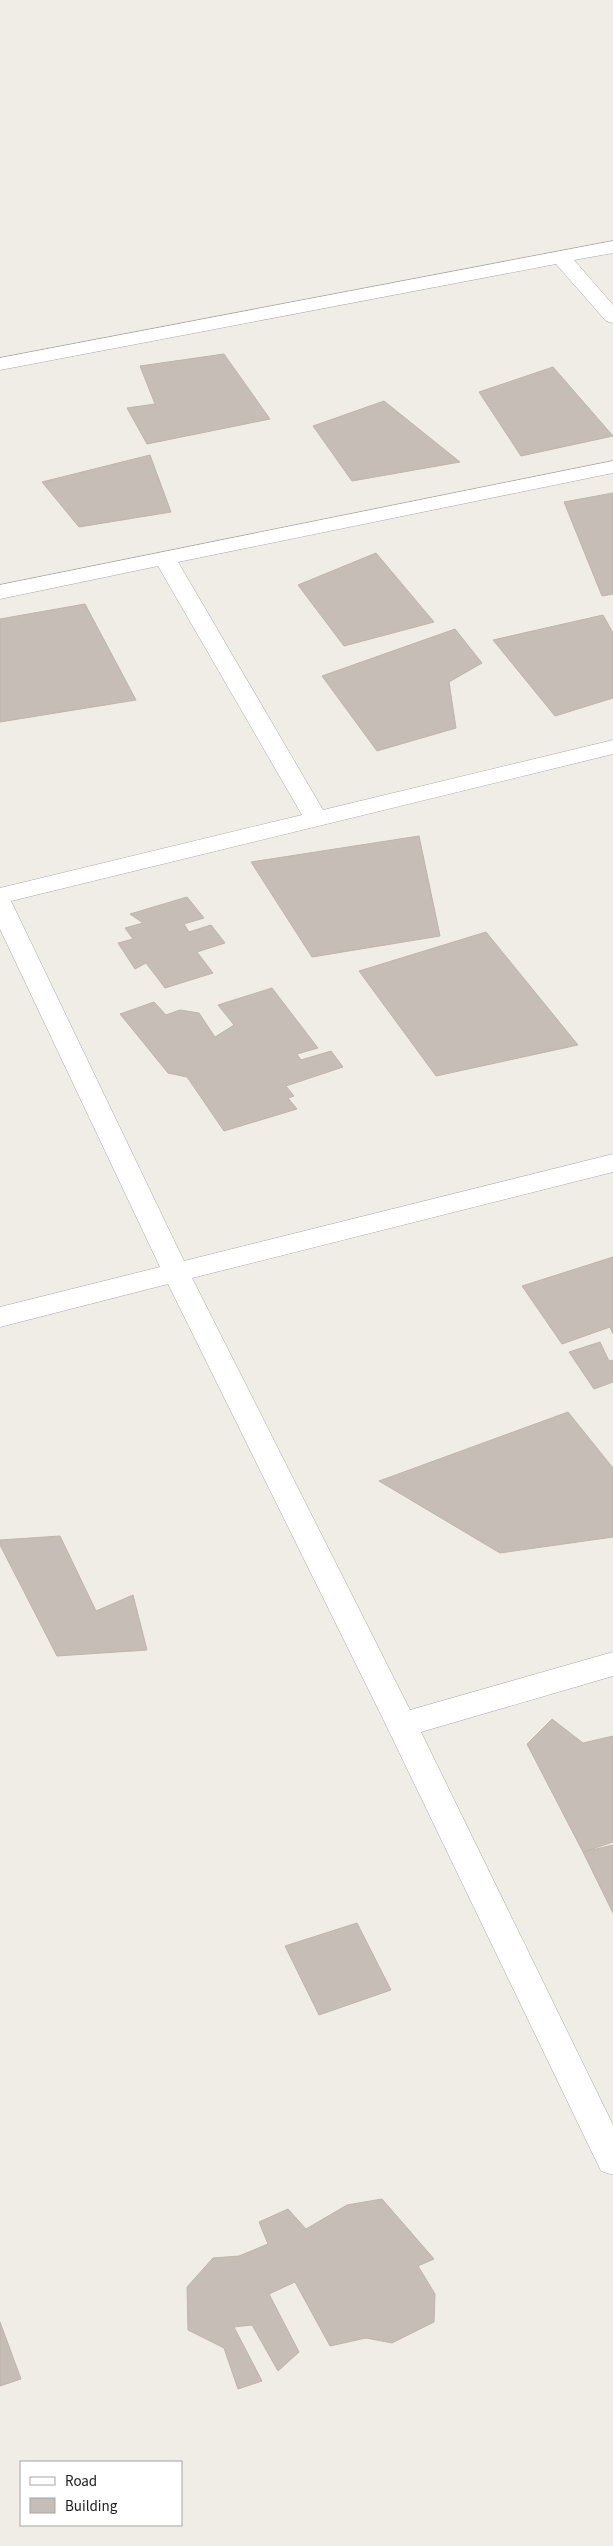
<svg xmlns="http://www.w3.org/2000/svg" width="613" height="2546" font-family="'Source Sans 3',sans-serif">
  <rect width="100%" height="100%" fill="#f0ede6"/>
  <path fill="#c5bdb6" stroke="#c2b4a9" d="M224 354 270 419 147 444 127 408 155 404 140 366Z
    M553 367 613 436 521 456 479 392Z
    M384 401 460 462 352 481 313 426Z
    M150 455 171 512 79 527 42 482Z
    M613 493V594L602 596 564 502Z
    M376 553 434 622 344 646 298 585Z
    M85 604 136 700 0 722V619Z
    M603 615 613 633V698L555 716 493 640Z
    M455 629 482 663 449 682 456 728 377 751 322 676Z
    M419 836 440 936 312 957 251 862Z
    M187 897 204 918 184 924 189 932 211 925 225 943 197 952 213 973 165 988 146 963 135 969 118 943 133 939 125 928 143 923 130 914Z
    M486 932 578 1045 436 1076 359 971Z
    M272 988 318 1048 297 1054 301 1060 331 1051 343 1067 286 1086 294 1096 288 1098 297 1109 224 1131 187 1077 168 1073 120 1014 154 1002 166 1015 180 1010 199 1013 215 1037 234 1025 218 1005Z
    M613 1257V1334L610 1327 562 1344 522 1286Z
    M600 1342 609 1361 613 1360V1382L594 1389 569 1352Z
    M568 1412 613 1468V1537L500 1553 379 1481Z
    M60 1536 96 1611 133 1595 147 1650 57 1656 0 1545V1540Z
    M552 1719 583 1743 613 1736V1842L583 1852 527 1744Z
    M613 1845V1913L583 1852Z
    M357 1923 391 1990 319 2015 285 1946Z
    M382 2199 434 2259 418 2266 435 2294 434 2322 392 2343 366 2338 330 2346 295 2282 269 2294 299 2352 278 2371 252 2325 234 2327 262 2381 238 2389 224 2348 188 2330 187 2287 213 2258 239 2256 268 2244 259 2222 288 2209 306 2229 347 2205Z
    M0 2322 21 2379 0 2386Z"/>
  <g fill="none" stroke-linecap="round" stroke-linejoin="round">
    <defs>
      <path id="minor" d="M613 241V253L574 260 613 305V323L606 321 556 264 0 370V358Z
        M613 461V473L178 562 323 810 613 740V754L11 901 184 1261 613 1154V1172L192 1278 410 1710 613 1652V1676L421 1732 613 2125V2175L601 2171 386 1725 168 1284 0 1327V1307L160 1267 0 929V888L302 815 158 566 0 599V585Z"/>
    </defs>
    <use href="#minor" stroke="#a7a7a7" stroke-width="1"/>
    <use href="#minor" fill="#fff" fill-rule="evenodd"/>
  </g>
  <rect x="20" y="2461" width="162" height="65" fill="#ffffff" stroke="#a6a6a6"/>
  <rect x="30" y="2477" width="25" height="8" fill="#ffffff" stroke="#a6a6a6"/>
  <text x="65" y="2486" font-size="15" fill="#202020">Road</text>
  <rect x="30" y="2498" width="25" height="15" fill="#c5bdb6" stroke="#a6a6a6"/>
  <text x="65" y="2511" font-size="15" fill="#202020">Building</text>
</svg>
